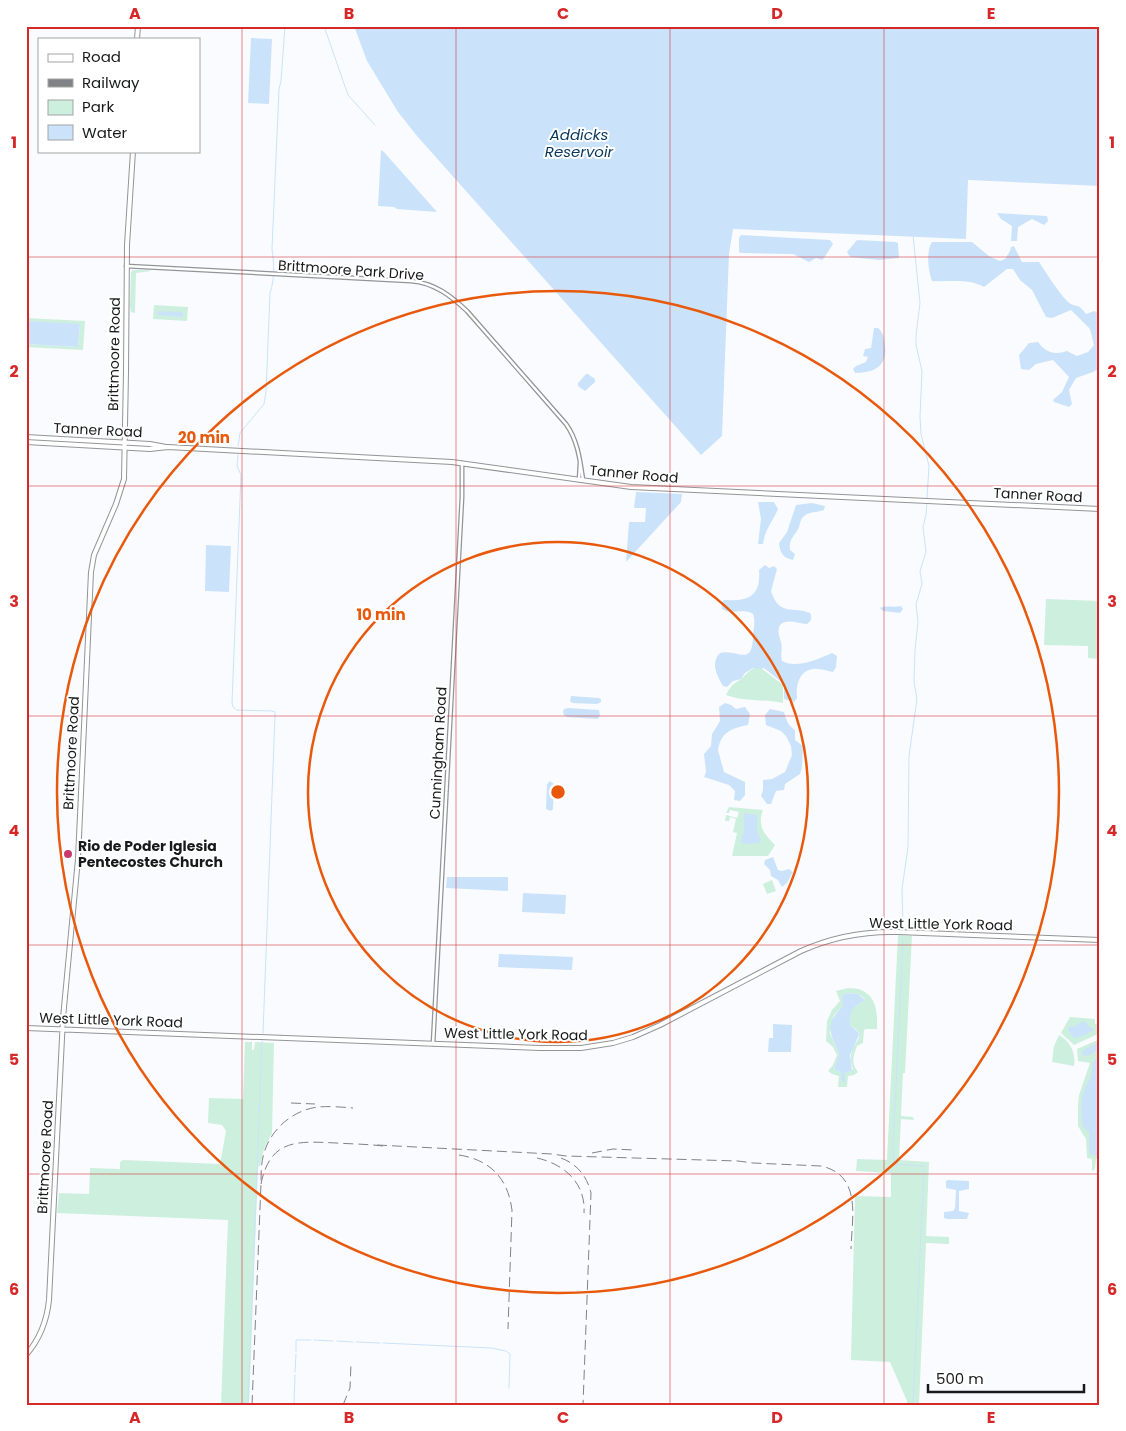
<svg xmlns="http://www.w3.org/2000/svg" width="1126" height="1431" font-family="Poppins,sans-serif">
  <rect width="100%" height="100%" fill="#fafbff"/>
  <path fill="#cdefde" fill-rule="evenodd" d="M133 270H149L151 271 136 273 135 313 131 312 130 307 131 272Z
    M154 305 188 307 187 321 153 319Z
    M26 318 85 321 83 350 26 347V344L78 347 80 325 26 321Z
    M1046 599 1100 601V659L1088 658V646L1044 645Z
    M754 668H761L783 685V703C764 699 745 702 726 695 731 685 732 685 741 679 745 676 748 671 754 668Z
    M729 807 763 810C757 826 764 834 775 845L768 856H732L737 833 733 832 736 819 730 817 729 821H725L726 815 737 818 739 812 730 810 729 813H726Z
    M772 880 776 891 767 894 763 884Z
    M898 935 912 936 905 1073H903L901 1116 913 1117 914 1120 901 1119 899 1160 929 1162 926 1236 949 1237V1244L926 1243 919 1405H907V1401L890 1362 851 1360 855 1196 891 1197V1173L856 1171 857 1159 887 1160Z
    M848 988C875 988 878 1008 877 1029H866L864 1030 863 1043 857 1046C853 1057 851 1063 858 1072L854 1075 848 1076 847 1087H838L839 1076 832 1074 828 1071 833 1065 837 1055 833 1047 826 1041 827 1021 832 1010 840 1001 836 991ZM846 993 858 994 865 999C853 1010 850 1005 850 1025 853 1027 858 1030 859 1034 861 1042 845 1048 853 1069L851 1071 845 1073V1082L841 1072 834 1069 839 1054 830 1033 834 1015 844 1005 842 997Z
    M1070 1017 1095 1019V1024H1100V1033L1074 1045 1061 1033Z
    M1059 1035C1071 1042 1076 1053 1074 1066L1052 1062 1054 1046Z
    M1100 1039V1160L1096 1159 1095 1169 1092 1171V1159L1087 1158 1086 1139 1078 1126V1105L1079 1095 1090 1063 1078 1061 1077 1049Z
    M245 1042H252V1050H254L255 1042 274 1043 272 1133 264 1149 260 1166 258 1167 249 1405H221L228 1220 57 1213 59 1193 89 1194 90 1168 120 1169V1162L123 1160 220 1164 226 1131 222 1125 208 1123 209 1098 243 1099Z"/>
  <path fill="#cae3fa" d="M354 26H1100V186L968 180 966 239 733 229 729 254 722 436 701 455 417 136 398 112 367 61Z
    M251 38 272 39 269 104 248 103Z
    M381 150 384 152 437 212 397 209 394 207 378 206Z
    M997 213 1047 216 1048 221 1044 225 1032 219 1018 227 1017 241H1011L1012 226 1001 219Z
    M741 235 830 240 833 244 824 258 822 260 816 258 809 262 793 254 741 253 739 252V238Z
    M857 240 896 242 898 243 899 258 879 260 850 257 847 252Z
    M932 242H972L989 256 1000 261 1005 259 1010 251 1011 247 1014 246 1022 262H1039C1048 275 1056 289 1067 301 1075 309 1077 301 1086 314L1094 311 1097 312 1100 315V368L1093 372 1076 378 1069 390 1072 404 1069 407 1054 402 1053 400 1062 392 1069 377 1053 360 1036 364 1029 370 1021 369 1019 355 1029 343 1038 342C1046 353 1055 355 1067 351L1077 356 1088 352 1094 345 1090 329 1071 310 1052 318 1046 317 1032 290 1020 280 1013 269H1007L984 287C969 278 949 282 932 281 928 271 926 250 932 242Z
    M158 311 183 312V317L157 315Z
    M26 321 80 324 78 347 26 344Z
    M874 328H878C884 333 884 339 885 346 888 367 873 373 855 373L853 369 856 366 866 362 868 357 863 356 865 349 871 348Z
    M586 374H588L595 379V382L585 391 578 386V383Z
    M636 492 682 494 681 502 626 562 629 522H645L646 508H634Z
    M758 502H774L778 509C772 523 765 529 763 544H758L761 519Z
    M812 503 825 506 824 510C818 512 812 512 807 514 799 518 801 525 797 531 792 538 789 541 790 550L795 554 793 560C783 558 780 553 779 543L787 532 796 505Z
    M206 545 231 546 229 592 205 591Z
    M765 565 769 568 774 566 777 569 771 591C779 617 794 606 810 613 812 617 812 621 807 624 798 624 788 618 780 625 777 632 779 635 781 642 783 648 780 655 782 661 795 669 819 659 832 653L837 656 836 667 833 672C826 671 820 668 813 669 798 671 796 687 797 698L794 702 784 699V684L764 668 761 669 753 668 745 673 741 679 733 681 727 687 723 686C717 676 710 663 720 653 737 648 752 668 753 637 753 629 756 622 753 614 743 608 731 615 722 609L721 603 724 600C748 601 761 597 759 570Z
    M901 606 903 609 900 613 883 611 880 608C886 605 894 608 901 606Z
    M571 696 599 698 601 699V702L597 704 572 703 570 701Z
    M725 703 731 705 736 709 745 707 750 714 748 725C732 728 721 732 718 750L724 772 745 782V795L740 801 734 800 735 791 729 785 704 777 706 772 704 754 711 746 712 734 720 721 719 707Z
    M568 708 599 710 600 715 598 719 567 717 564 715 563 712 564 709Z
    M770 709 784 712C786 719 788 726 795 730V740L803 746 802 767 800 774 785 784 784 790 776 791 771 804H767L761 796 763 790V780L772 779 785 772 792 755 791 746 786 736 781 731 766 725 765 715Z
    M550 781 554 784 553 809 551 811 546 809 547 784Z
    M744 813 757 815V832L761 840 759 843 744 844 740 841 744 832Z
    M773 857 778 870 782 871 789 869 793 872 787 883 782 887 778 880 771 876 770 870 764 864 765 860Z
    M447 877H508V891L446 888Z
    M523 893 566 895 565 914 522 912Z
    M499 954 573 957 572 970 498 967Z
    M846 993 858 994 865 1000C853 1008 850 1008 850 1025L858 1032 859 1035 850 1055 852 1071 845 1073V1082H843L841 1080V1072L834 1069 839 1054C831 1033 823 1026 843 1006L842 996Z
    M1081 1022H1086L1088 1026 1094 1029 1093 1031 1077 1038H1074L1068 1030 1069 1027 1076 1026Z
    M773 1024 792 1025 791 1052H768L769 1038H773Z
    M1100 1042V1047C1095 1052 1089 1058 1082 1055L1083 1050Z
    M1100 1057V1156L1091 1155 1089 1152V1132C1087 1130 1084 1129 1083 1126 1081 1122 1081 1100 1083 1094 1084 1088 1089 1082 1091 1076 1093 1068 1090 1059 1100 1057Z
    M948 1180 969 1181V1189L959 1191V1211L969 1213 967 1219H947L944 1218V1212L953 1211 955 1208 956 1190 946 1188V1181Z"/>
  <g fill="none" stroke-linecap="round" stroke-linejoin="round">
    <path stroke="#cae3fa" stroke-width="1" d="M324 26 348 95 375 125
      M913 235 920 303 916 335V345L922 371 920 417 921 434 929 466 927 498
      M238 446 240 433 264 404 266 392 270 293C275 278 274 264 272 249L279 89 281 81 285 26
      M238 455 237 466 241 475 232 703 233 707 237 710 272 711 275 712V715L263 1033
      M903 925 902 889 908 847 909 756 917 699 914 682 915 650 918 622 916 604 922 584 920 571 926 552 923 527 926 515 927 502
      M903 939 893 1148 894 1164 924 1166 913 1405
      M314 1340 333 1341
      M337 1341 353 1342
      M356 1342 380 1343
      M383 1343 491 1348 506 1351 510 1354 509 1388
      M296 1351V1340H311
      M295 1372 296 1354
      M248 1405 262 1041
      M294 1405 295 1375"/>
    <defs>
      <path id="minor" d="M126 266 411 281C435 283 451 296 467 311L566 424C578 441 580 460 583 480
        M579 480 580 463
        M433 1044 462 497V463"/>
      <path id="major" d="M137 39 138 26
        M26 437 150 444 166 447
        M26 442 150 449 168 447 452 462 631 487 1100 509
        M26 1028 540 1048H581L613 1043 633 1037 660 1025 801 951C832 937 864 931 898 932L1100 940
        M26 1355C39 1340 47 1320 49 1300L63 1018 78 859 91 572 94 555 116 504 124 479 126 372 127 245 133 151"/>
    </defs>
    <use href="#minor" stroke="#939497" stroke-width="5"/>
    <use href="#major" stroke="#939497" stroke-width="6"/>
    <use href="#minor" stroke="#fff" stroke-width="2.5"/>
    <use href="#major" stroke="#fff" stroke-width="4"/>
    <path stroke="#818285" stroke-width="1" stroke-dasharray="10 5" stroke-linecap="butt" d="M291 1103 315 1104
      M377 1145 552 1154 566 1156 738 1161 753 1163 821 1166C862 1175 852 1217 851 1249
      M592 1153 613 1149 634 1150
      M459 1155C491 1160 508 1179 512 1210L508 1329
      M537 1158C564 1164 586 1183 584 1213
      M561 1158C577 1164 587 1176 591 1193L583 1405
      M261 1184C270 1139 297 1141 336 1143 351 1144 367 1144 383 1146
      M252 1405 261 1184C261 1174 261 1163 264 1153 271 1129 293 1110 318 1107 329 1106 342 1107 353 1108
      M343 1405 350 1388 351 1364"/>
  </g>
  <path fill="none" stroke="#d62828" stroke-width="1" stroke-opacity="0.55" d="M242 26V1405M456 26V1405M670 26V1405M884 26V1405M26 257H1100M26 486H1100M26 716H1100M26 945H1100M26 1174H1100"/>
  <g fill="none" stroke="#e8590c" stroke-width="2.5">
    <circle cx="558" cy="792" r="250"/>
    <circle cx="558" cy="792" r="501"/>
  </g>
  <circle fill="#c73a69" stroke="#fff" stroke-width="2" cx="68" cy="854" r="5"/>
  <g text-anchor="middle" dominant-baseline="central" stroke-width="4" stroke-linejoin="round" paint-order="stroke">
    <g font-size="14" fill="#18191a" stroke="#fff">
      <text transform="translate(351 270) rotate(4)">Brittmoore Park Drive</text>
      <text transform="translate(114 354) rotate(-89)">Brittmoore Road</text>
      <text transform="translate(98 430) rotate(3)">Tanner Road</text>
      <text transform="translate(634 474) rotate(5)">Tanner Road</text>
      <text transform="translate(1038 495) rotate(3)">Tanner Road</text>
      <text transform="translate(71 753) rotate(-87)">Brittmoore Road</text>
      <text transform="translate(438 753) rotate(-87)">Cunningham Road</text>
      <text transform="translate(941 924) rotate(1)">West Little York Road</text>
      <text transform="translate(111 1020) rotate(2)">West Little York Road</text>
      <text transform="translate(516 1034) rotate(1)">West Little York Road</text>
      <text transform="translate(45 1157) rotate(-87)">Brittmoore Road</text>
    </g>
    <g font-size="14" font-weight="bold" fill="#18191a" stroke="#fff" text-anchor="start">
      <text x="78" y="846">Rio de Poder Iglesia<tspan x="78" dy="16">Pentecostes Church</tspan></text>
    </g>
    <g font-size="15" font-style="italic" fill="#07375c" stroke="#fff">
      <text x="579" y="134">Addicks<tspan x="579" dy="17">Reservoir</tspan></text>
    </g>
  </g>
  <circle cx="558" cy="792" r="8" fill="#e8590c" stroke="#fff" stroke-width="2.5"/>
  <g font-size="15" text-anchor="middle" font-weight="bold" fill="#e8590c" stroke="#fff" stroke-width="4" stroke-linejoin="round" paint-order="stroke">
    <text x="204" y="443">20 min</text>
    <text x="381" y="620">10 min</text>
  </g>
  <rect width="1126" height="1431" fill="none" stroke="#ffffff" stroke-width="55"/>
  <rect x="38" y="38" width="162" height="115" fill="#ffffff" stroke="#a3a3a3"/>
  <rect x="48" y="54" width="25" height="8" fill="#ffffff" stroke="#a3a3a3"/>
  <text x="82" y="62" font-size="15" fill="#18191a">Road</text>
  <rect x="48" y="79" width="25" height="8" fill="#818285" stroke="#a3a3a3"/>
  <text x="82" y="88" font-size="15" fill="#18191a">Railway</text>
  <rect x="48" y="100" width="25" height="15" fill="#cdefde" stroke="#a3a3a3"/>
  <text x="82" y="112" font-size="15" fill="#18191a">Park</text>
  <rect x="48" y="125" width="25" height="15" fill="#cae3fa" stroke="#a3a3a3"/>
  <text x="82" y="138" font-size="15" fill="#18191a">Water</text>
  <path d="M928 1384v8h156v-8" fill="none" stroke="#18191a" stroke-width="2.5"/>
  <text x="936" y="1384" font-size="15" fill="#18191a" stroke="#ffffff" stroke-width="4" paint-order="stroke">500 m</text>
  <rect x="28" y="28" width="1070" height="1376" fill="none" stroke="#d62828" stroke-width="2"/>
  <g font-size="16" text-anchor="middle" font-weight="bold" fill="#d62828">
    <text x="135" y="19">A</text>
    <text x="349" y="19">B</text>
    <text x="563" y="19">C</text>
    <text x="777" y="19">D</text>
    <text x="991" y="19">E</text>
    <text x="14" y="148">1</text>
    <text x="1112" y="148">1</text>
    <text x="14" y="377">2</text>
    <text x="1112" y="377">2</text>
    <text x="14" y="607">3</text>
    <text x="1112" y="607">3</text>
    <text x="14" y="836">4</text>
    <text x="1112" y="836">4</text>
    <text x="14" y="1065">5</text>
    <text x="1112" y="1065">5</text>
    <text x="14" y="1295">6</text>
    <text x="1112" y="1295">6</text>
    <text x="135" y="1423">A</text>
    <text x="349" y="1423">B</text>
    <text x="563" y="1423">C</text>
    <text x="777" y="1423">D</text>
    <text x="991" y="1423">E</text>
  </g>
</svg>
